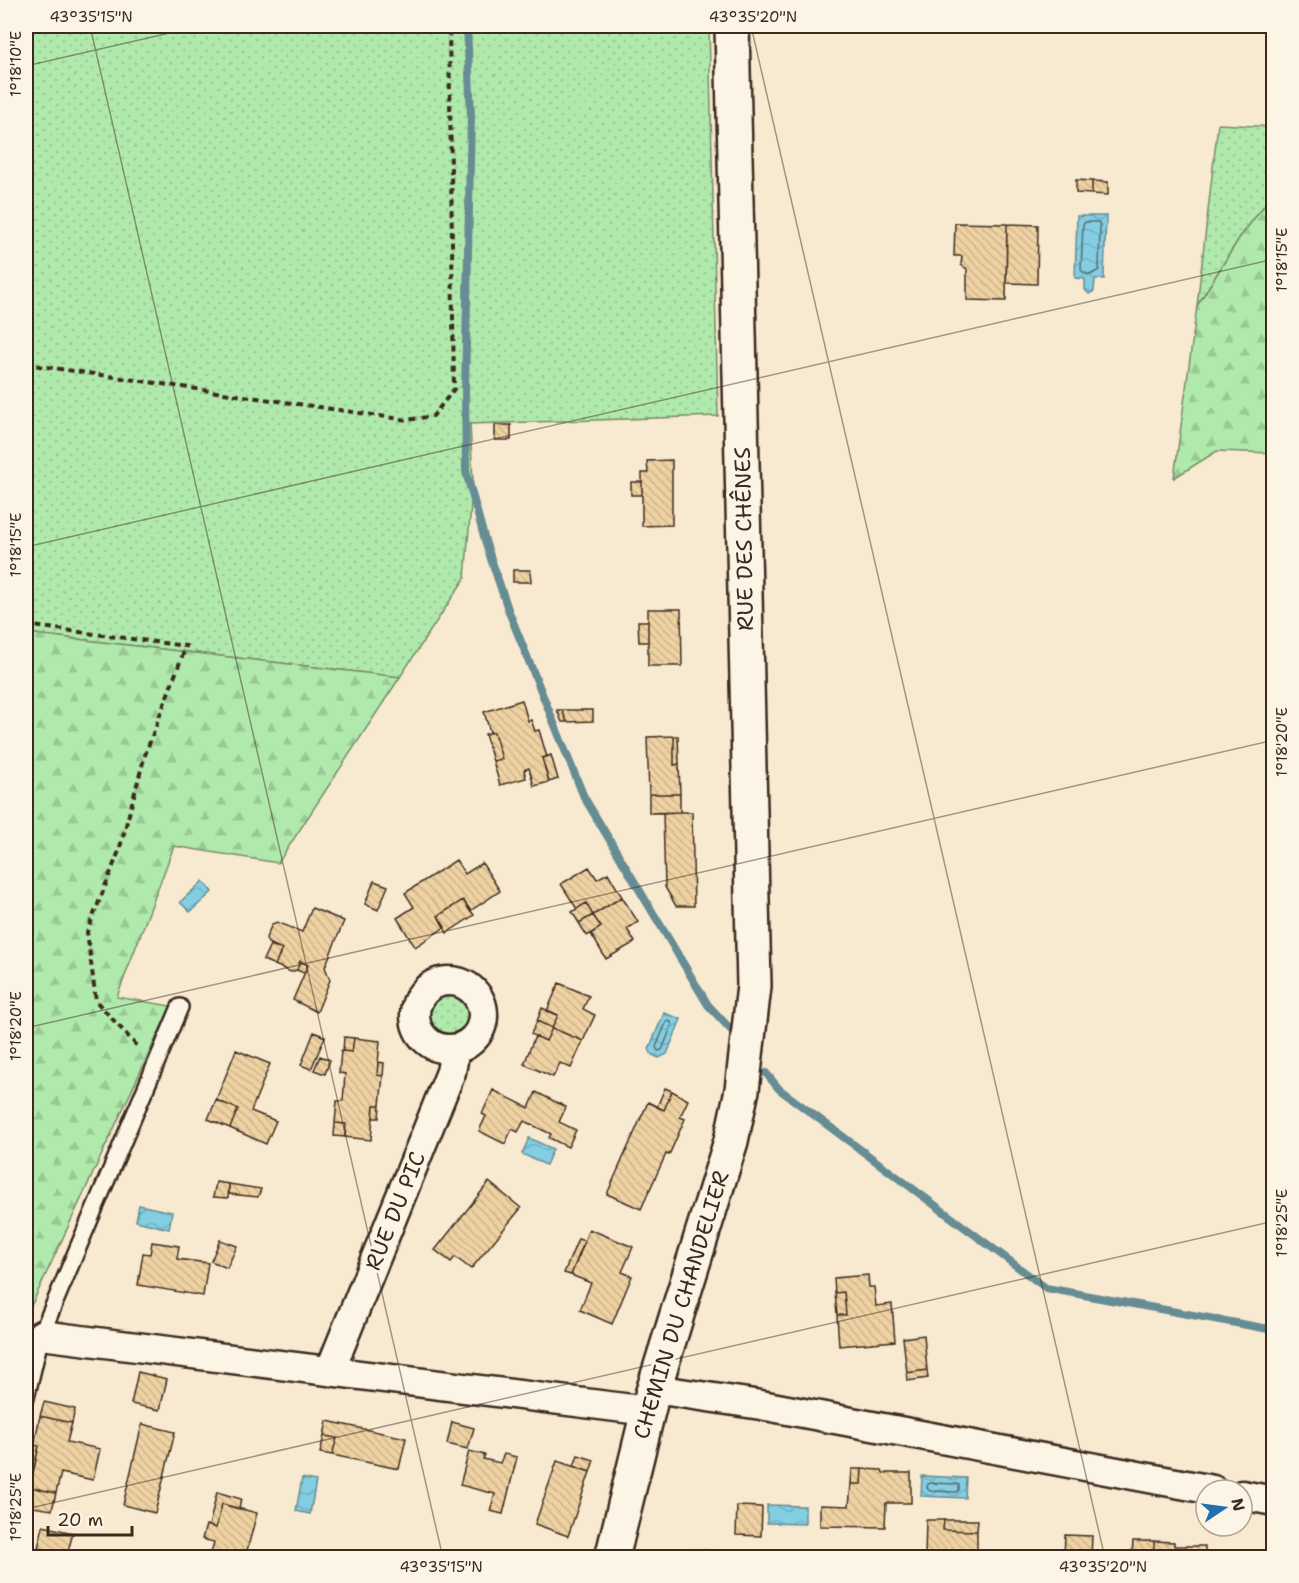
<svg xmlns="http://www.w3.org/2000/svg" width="1299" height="1583" font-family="'Shantell Sans',sans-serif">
  <defs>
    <pattern id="green-dots" width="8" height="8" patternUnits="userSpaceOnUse" patternTransform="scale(1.5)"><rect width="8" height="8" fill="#b0e9ac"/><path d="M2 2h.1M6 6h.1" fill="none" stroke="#98c894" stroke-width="1.8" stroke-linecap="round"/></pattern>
    <pattern id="forest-firs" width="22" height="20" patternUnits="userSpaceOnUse" patternTransform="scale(1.5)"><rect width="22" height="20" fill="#b0e9ac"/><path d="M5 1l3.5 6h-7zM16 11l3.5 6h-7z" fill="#98c894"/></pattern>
    <pattern id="water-waves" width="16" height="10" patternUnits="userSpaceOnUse" patternTransform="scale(1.5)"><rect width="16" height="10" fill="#83cee3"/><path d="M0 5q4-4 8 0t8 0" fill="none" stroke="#72b1c2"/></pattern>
    <pattern id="building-back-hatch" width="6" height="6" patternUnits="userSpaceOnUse" patternTransform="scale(1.5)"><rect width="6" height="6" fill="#efd2a3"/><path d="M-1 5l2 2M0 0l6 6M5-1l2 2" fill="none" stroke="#ceb48c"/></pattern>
  </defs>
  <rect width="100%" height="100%" fill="#f8ead1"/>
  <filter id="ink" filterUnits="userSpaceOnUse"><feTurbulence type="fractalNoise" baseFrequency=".0167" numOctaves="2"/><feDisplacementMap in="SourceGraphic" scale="12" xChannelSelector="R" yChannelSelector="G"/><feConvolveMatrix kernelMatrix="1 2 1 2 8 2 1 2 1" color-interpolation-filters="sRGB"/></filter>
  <g filter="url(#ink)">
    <path fill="url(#green-dots)" stroke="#768a65" stroke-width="1.5" d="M26 26H709L718 416 470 424 473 480 465 578 400 677 26 633Z
      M1218 124 1273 127V194L1240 237 1197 306Z
      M425 1015a24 24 0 1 1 48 0a24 24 0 1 1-48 0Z"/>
    <path fill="url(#forest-firs)" stroke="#768a65" stroke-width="1.5" d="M1273 194V453L1217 451 1174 478 1197 306 1240 237Z
      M26 633 400 677 278 863 174 846 117 997 171 1006 26 1317Z"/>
    <path fill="url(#water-waves)" stroke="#668c94" stroke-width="1.5" d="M1077 216H1106L1104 279H1095L1094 291 1089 294 1085 290V279L1075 278Z
      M203 881 212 892 190 912 180 902Z
      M664 1013 681 1019 667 1054 659 1058 652 1055 649 1049Z
      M529 1138 553 1149 546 1165 522 1154Z
      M139 1205 172 1212 169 1229 136 1221Z
      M922 1476 966 1478 965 1498 921 1496Z
      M302 1478 316 1481 310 1514 296 1511Z
      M767 1505 805 1506V1524L767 1523Z"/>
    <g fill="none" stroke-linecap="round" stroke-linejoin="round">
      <path stroke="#586c6d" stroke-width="1.5" d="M1085 222H1098L1100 225 1099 270 1090 275 1083 272 1081 270 1083 225Z
        M668 1021 671 1022 672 1025 662 1050 658 1051 656 1047 666 1023Z
        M930 1483 957 1484 959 1485V1490L957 1492 930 1491 927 1488 928 1484Z"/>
      <path stroke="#668c94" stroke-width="8" d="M467 26 471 116 465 390 466 472 486 544 509 612 584 797 708 1005 734 1033
        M766 1073 779 1089 1046 1288 1274 1330"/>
    </g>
    <path fill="url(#building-back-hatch)" stroke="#3b2a1e" stroke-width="1.5" d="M1076 180 1092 181V194L1076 193Z
      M1092 181 1108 182V195L1092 194Z
      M955 223 1007 224 1006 301 967 300V269L961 265 962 256H954Z
      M1007 224 1038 225 1037 284 1006 283Z
      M495 425H511V440H495Z
      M672 460V525L642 526V473H648L647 461Z
      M631 482H642V495H631Z
      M513 570H530L531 582H513Z
      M648 609H681L682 666H648Z
      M638 621H648V642H639Z
      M522 700 528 721 531 720 535 731 539 730 547 757 542 758 549 782 534 786 529 768 524 770 526 778 500 785 493 761 502 759 494 732H490L484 712Z
      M557 710H562L567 722H562Z
      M562 710H593V721L567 722Z
      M494 732 502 759 493 761 485 734Z
      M674 736H678L679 764 674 765Z
      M674 736V765L679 764 680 794H649L647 737Z
      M551 755 558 779 549 782 542 758Z
      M649 794H680V812L649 813Z
      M680 812H692L694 906H676L665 887 663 813Z
      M456 860 465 874 482 863 500 891 470 911 463 900 438 916 445 927 415 947 397 918 414 907 405 893Z
      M589 867 597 879 608 873 622 897 593 915 586 903 577 909 561 884Z
      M374 881 388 886 378 910 365 904Z
      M622 897 638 922 627 929 635 942 606 959 591 934 601 927 593 915Z
      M463 900 474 915 447 933 438 916Z
      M586 903 593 915 579 923 572 912Z
      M312 908 344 921 325 967 330 980 317 1012 293 1000 308 965 300 961 297 970 291 972 275 965 282 949 268 943 266 938 272 924 277 922 302 932Z
      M593 915 601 927 587 936 579 923Z
      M270 945 282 949 275 965 263 960Z
      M300 961 308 965 304 973 297 970Z
      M559 983 589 996 583 1009 595 1015 583 1041 552 1028 558 1015 547 1011Z
      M542 1008 558 1015 552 1028 537 1021Z
      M537 1021 552 1028 546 1041 531 1034Z
      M552 1028 583 1041 571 1068 560 1063 553 1077 524 1064 535 1036 546 1041Z
      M314 1032 325 1037 311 1069 301 1065Z
      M344 1037 354 1038 352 1052 343 1051Z
      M354 1038 380 1041 377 1075 383 1076 380 1105H374L371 1140 345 1137 346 1124 335 1123 337 1101H343L345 1074 339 1073 341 1051 352 1052Z
      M236 1050 270 1064 251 1111 276 1121 266 1144 230 1128 238 1109 216 1100Z
      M320 1056 330 1060 325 1074 314 1070Z
      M378 1062 384 1063 383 1076 377 1075Z
      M665 1088 672 1091 664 1110 657 1107Z
      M493 1090 529 1108 536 1092 566 1107 559 1122 576 1130 568 1147 549 1138 551 1134 524 1121 518 1132 512 1129 505 1144 479 1131 486 1116 482 1114Z
      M672 1091 688 1100 680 1117 685 1119 669 1155 666 1154 641 1209 607 1194 648 1102 664 1110Z
      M216 1100 238 1109 230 1128 208 1119Z
      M374 1105H380L379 1118H373Z
      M335 1123 346 1124 345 1137 334 1136Z
      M216 1182 229 1184 228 1198 213 1197Z
      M489 1182 521 1208 471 1269 455 1257 451 1262 435 1250Z
      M229 1184 261 1189 258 1197 229 1194Z
      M589 1229 633 1247 622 1272 632 1276 612 1324 580 1310 591 1283 571 1275Z
      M578 1239 585 1241 571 1275 564 1273Z
      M220 1240 237 1246 227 1268 211 1261Z
      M152 1242 179 1246 177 1259 208 1263 203 1296 138 1285 143 1253 150 1254Z
      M868 1275 869 1287H874L876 1306 892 1304 895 1341 839 1346 837 1315H846L844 1292 835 1293 834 1278Z
      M844 1292 846 1315H837L835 1293Z
      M924 1335 927 1370 907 1373 903 1338Z
      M927 1370 928 1378 908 1381 907 1373Z
      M138 1372 167 1379 160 1410 131 1404Z
      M44 1402 75 1409 72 1423 40 1416Z
      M40 1416 72 1423 67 1442 100 1449 93 1480 61 1473 56 1493 30 1487 39 1446 34 1445Z
      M327 1421 406 1438 399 1469 332 1455 337 1438 324 1436Z
      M452 1422 474 1428 468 1449 447 1444Z
      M142 1424 175 1432 155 1513 123 1505Z
      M324 1436 337 1438 332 1455 320 1453Z
      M34 1445 39 1446 34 1467 29 1466Z
      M469 1451 485 1455 483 1459 500 1463 504 1454 517 1457 503 1514 490 1511 495 1494 460 1485Z
      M578 1455 594 1460 590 1472 574 1466Z
      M557 1461 590 1472 568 1536 535 1524Z
      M852 1469H862L861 1484H851Z
      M862 1469 882 1470 883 1473H911V1503H886L885 1527 820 1526V1505L849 1506 851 1484H861Z
      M30 1487 56 1493 52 1510 26 1506Z
      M217 1492 241 1499 239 1509 222 1504 216 1528 209 1526Z
      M222 1504 257 1513 245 1558H210L214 1542 202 1539 206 1525 216 1528Z
      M737 1506 762 1507 761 1536 736 1535Z
      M926 1520H944L943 1530 977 1531V1558H925Z
      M944 1520H978L977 1531 943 1530Z
      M43 1526 73 1533 67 1555 61 1554 60 1558H40L42 1549 38 1548Z
      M1065 1535 1092 1536 1091 1558H1064Z
      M1133 1541H1154V1553H1132Z
      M1154 1541 1174 1542V1546H1205V1558H1132V1553H1154Z
      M38 1548 42 1549 40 1558H36Z
      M681 1549 732 1552 731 1558H681Z
      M732 1552H746L745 1558H731Z
      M823 1552 859 1554V1558H823Z"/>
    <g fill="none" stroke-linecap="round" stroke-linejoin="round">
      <defs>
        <path id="service" d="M26 1398 41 1335 180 1007"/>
        <path id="minor" d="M415 1015a34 34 0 1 1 68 0a34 34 0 1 1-68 0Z
          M41 1335 648 1411
          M330 1371 451 1072 453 1061 451 1050
          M654 1389 761 1405 1213 1490
          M1242 1495 1274 1501"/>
        <path id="tertiary" d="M612 1558 652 1395 731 1141 742 1090 754 986 732 26"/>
      </defs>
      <use href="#service" stroke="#3b2a1e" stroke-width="20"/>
      <use href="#minor" stroke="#3b2a1e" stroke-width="33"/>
      <use href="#tertiary" stroke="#3b2a1e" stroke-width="38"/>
      <path stroke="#3b2a1e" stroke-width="4" stroke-dasharray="6 4.5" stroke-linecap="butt" d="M26 364 407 420 433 416 454 389 449 26
        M26 625 186 646 145 755 119 851 87 932 96 1001 139 1048"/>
      <use href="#service" stroke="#fcf5e5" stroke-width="15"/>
      <use href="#minor" stroke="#fcf5e5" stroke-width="28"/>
      <use href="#tertiary" stroke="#fcf5e5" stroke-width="33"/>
    </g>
  </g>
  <path fill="none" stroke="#3b2a1e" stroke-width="1.5" stroke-opacity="0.45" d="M90 26 443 1558M751 26 1105 1558M26 66 200 26M26 547 1274 259M26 1028 1274 740M26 1509 1274 1221"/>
  <g text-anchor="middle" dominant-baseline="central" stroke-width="6" stroke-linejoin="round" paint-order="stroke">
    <g font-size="22" fill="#3b2a1e" stroke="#fcf5e5">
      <text transform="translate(744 539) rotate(-91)">RUE DES CHÊNES</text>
      <text transform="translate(395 1211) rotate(-68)">RUE DU PIC</text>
      <text transform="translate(681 1305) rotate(-73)">CHEMIN DU CHANDELIER</text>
    </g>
  </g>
  <rect width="1299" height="1583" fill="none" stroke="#fcf5e5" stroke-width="66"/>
  <g transform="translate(1224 1508) rotate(77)"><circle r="28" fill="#fcf5e5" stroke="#afa495" stroke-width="1.5"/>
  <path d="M0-4.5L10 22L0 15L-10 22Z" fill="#1f6fb2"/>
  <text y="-9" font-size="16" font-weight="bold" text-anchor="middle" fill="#3b2a1e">N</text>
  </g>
  <path d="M48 1526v9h84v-9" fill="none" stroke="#3b2a1e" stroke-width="3"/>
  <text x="57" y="1526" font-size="18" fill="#3b2a1e" stroke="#fcf5e5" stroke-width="4.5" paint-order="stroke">20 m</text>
  <rect x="33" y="33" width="1233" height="1517" fill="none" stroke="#3b2a1e" stroke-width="2"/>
  <g font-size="15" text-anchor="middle" fill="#3b2a1e">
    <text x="91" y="22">43°35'15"N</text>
    <text x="753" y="22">43°35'20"N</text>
    <text transform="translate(16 64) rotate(-90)" y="5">1°18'10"E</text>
    <text transform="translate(1282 260) rotate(-90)" y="5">1°18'15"E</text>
    <text transform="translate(16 545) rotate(-90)" y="5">1°18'15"E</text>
    <text transform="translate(1282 742) rotate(-90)" y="5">1°18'20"E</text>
    <text transform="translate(16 1026) rotate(-90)" y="5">1°18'20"E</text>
    <text transform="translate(1282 1223) rotate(-90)" y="5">1°18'25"E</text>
    <text transform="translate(16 1507) rotate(-90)" y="5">1°18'25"E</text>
    <text x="441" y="1572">43°35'15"N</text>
    <text x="1103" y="1572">43°35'20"N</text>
  </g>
</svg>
